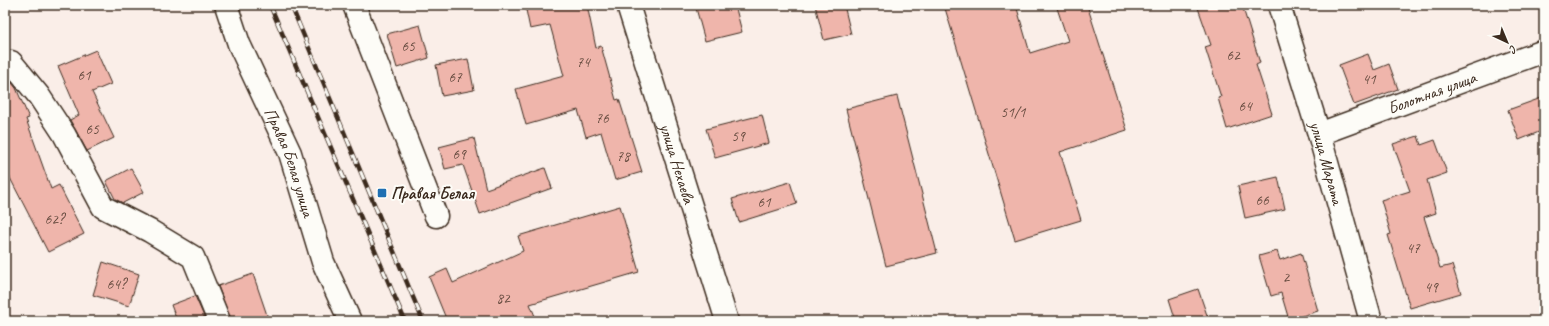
<svg xmlns="http://www.w3.org/2000/svg" width="1549" height="326" font-family="Caveat,sans-serif">
  <rect width="100%" height="100%" fill="#faeee8"/>
  <filter id="ink" filterUnits="userSpaceOnUse"><feTurbulence type="fractalNoise" baseFrequency=".025" numOctaves="2"/><feDisplacementMap in="SourceGraphic" scale="8" xChannelSelector="R" yChannelSelector="G"/><feConvolveMatrix kernelMatrix="1 2 1 2 8 2 1 2 1" color-interpolation-filters="sRGB"/></filter>
  <g filter="url(#ink)">
    <path fill="#efb5ab" stroke="#3b2a1e" d="M525 5H587L596 48 601 46 616 100 619 99 642 172 615 180 601 132 586 137 578 110 526 125 516 89 564 76 550 25 530 29Z
      M708 5H735L742 32 705 41 696 8Z
      M815 5H844L851 34 824 40Z
      M944 5H1016L1030 53 1068 41 1056 5H1087L1127 130 1060 152 1081 220 1015 240Z
      M1197 5H1242L1260 63 1256 65 1272 114 1227 129 1218 98 1221 97 1205 47 1211 45Z
      M420 25 429 58 397 68 387 34Z
      M96 50 111 84 92 92 114 138 87 151 70 120 79 115 58 66Z
      M1368 54 1374 70 1389 64 1398 89 1354 105 1339 65Z
      M468 59 474 90 442 96 436 65Z
      M5 77H7L16 88 29 118 26 119 51 189 59 185 84 234 48 252 10 178 5 164Z
      M897 96 937 253 886 266 846 109Z
      M1544 97V130L1519 140 1508 110Z
      M762 115 769 143 715 158 706 129Z
      M1418 136 1421 145 1435 140 1447 173 1427 180 1436 213 1424 217 1440 268 1452 265 1461 293 1410 308 1388 235 1391 234 1381 200 1410 191 1393 144Z
      M474 138 486 189 545 168 552 188 480 214 463 165 445 169 439 147Z
      M131 168 144 192 123 203 115 199 106 181Z
      M1278 177 1285 209 1245 218 1238 186Z
      M790 182 797 204 739 222 732 199Z
      M620 206 639 272 530 304 537 321H447L429 277 447 269 453 283 523 251 518 236Z
      M1277 251 1280 260 1301 253 1318 311 1289 320 1281 293 1271 296 1259 256Z
      M103 262 139 274 129 306 93 295Z
      M253 274 269 321H231L218 286Z
      M1198 289 1209 321H1176L1169 299Z
      M195 296 206 321H177L171 305Z"/>
    <g fill="none" stroke-linecap="round" stroke-linejoin="round">
      <defs>
        <g id="minor">
          <path id="s1" d="M226 5 239 44 290 153 323 262 350 321"/>
          <path d="M354 5 436 216"/>
          <path id="s2" d="M628 5 727 321"/>
          <path id="s3" d="M1279 5 1319 134 1371 321"/>
          <path d="M5 65 11 62 39 96 64 134 103 207 150 231 193 257 219 321"/>
          <path id="s4" d="M1319 134 1544 51"/>
        </g>
      </defs>
      <use href="#minor" stroke="#3b2a1e" stroke-width="25"/>
      <use href="#minor" stroke="#fdfcf7" stroke-width="22"/>
      <defs>
        <path id="rail" d="M270 5 405 321
          M291 5 423 321"/>
      </defs>
      <use href="#rail" stroke="#3b2a1e" stroke-width="4.5"/>
      <use href="#rail" stroke="#fdfcf7" stroke-width="3" stroke-dasharray="9" stroke-linecap="butt"/>
    </g>
  </g>
  <rect fill="#1f6fb2" stroke="#fdfcf7" stroke-width="1.5" x="377" y="188" width="10" height="10" rx="2"/>
  <g text-anchor="middle" dominant-baseline="central" stroke-width="4" stroke-linejoin="round" paint-order="stroke">
    <g font-size="15" fill="#684d41">
      <text x="408" y="46">65</text>
      <text x="1233" y="55">62</text>
      <text x="583" y="62">74</text>
      <text x="84" y="75">61</text>
      <text x="455" y="77">67</text>
      <text x="1369" y="79">41</text>
      <text x="1245" y="106">64</text>
      <text x="1013" y="112">51/1</text>
      <text x="602" y="118">76</text>
      <text x="92" y="129">65</text>
      <text x="738" y="136">59</text>
      <text x="459" y="154">69</text>
      <text x="623" y="156">78</text>
      <text x="1262" y="200">66</text>
      <text x="764" y="202">61</text>
      <text x="54" y="219">62?</text>
      <text x="1413" y="248">47</text>
      <text x="1286" y="277">2</text>
      <text x="116" y="284">64?</text>
      <text x="1431" y="287">49</text>
      <text x="503" y="298">82</text>
    </g>
    <g font-size="17" fill="#3b2a1e" stroke="#fdfcf7">
      <text stroke="none"><textPath href="#s4" startOffset="120">Болотная улица</textPath></text>
      <text stroke="none"><textPath href="#s1" startOffset="170">Правая Белая улица</textPath></text>
      <text stroke="none"><textPath href="#s2" startOffset="166">улица Нехаева</textPath></text>
      <text stroke="none"><textPath href="#s3" startOffset="165">улица Марата</textPath></text>
    </g>
    <g font-size="17" font-weight="bold" fill="#3b2a1e" stroke="#fdfcf7" text-anchor="start">
      <text x="391" y="193">Правая Белая</text>
    </g>
  </g>
  <rect width="1549" height="326" fill="none" stroke="#fdfcf7" stroke-width="20"/>
  <rect x="10" y="10" width="1529" height="306" fill="none" stroke="#3b2a1e" stroke-width="1.5" filter="url(#ink)"/>
  <g transform="translate(1507 42) rotate(136)" stroke="#fdfcf7" stroke-width="3" paint-order="stroke">
  <path d="M0-3L7 15L0 10L-7 15Z" fill="#3b2a1e"/>
  <text y="-6" font-size="11" font-weight="bold" text-anchor="middle" fill="#3b2a1e">С</text>
  </g>
</svg>
